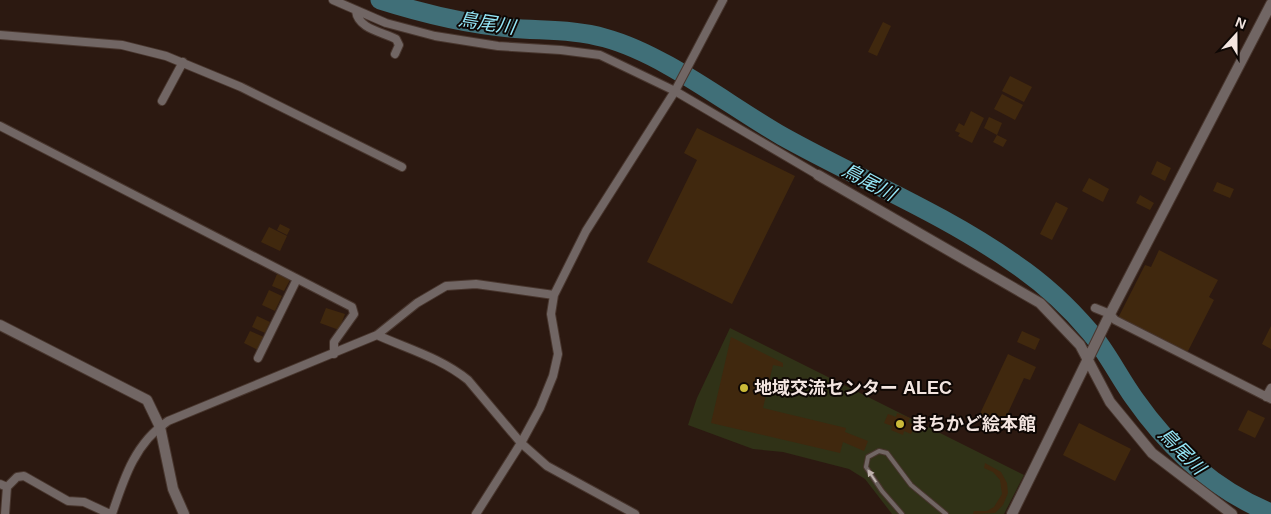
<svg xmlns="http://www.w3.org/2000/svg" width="1271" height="514" font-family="Helvetica,'Noto Sans JP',sans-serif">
  <rect width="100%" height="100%" fill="#2c1911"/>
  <path fill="#303217" d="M730 328 1024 475 1004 514H892L865 479 849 469 783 452 753 449 688 425 697 398Z"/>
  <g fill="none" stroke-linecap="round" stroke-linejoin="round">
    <path stroke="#406f78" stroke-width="19" d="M380 0C421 13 466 24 510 28 541 31 574 29 605 38 664 54 728 105 782 136 859 179 943 213 1015 264 1043 283 1068 306 1090 332 1107 352 1119 377 1134 398 1169 448 1214 490 1271 513"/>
  </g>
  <path fill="#40280e" d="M883 22 891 26 877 56 868 52Z
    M1010 76 1032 87 1024 102 1002 91Z
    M1002 94 1023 105 1015 120 994 109Z
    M971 111 984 118 972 143 958 136 960 133 955 131 959 123 964 126Z
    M989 117 1002 123 997 135 984 128Z
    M697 128 795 176 732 304 647 262 697 160 684 153Z
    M997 135 1007 140 1003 147 993 142Z
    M1157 161 1171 168 1165 181 1151 174Z
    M1089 178 1109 189 1103 202 1082 191Z
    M1217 182 1234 189 1230 198 1213 191Z
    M1140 195 1154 203 1150 210 1136 203Z
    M1056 202 1068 208 1052 240 1040 234Z
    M280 224 290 229 287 235 277 230Z
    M269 227 287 236 280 251 261 242Z
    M1159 250 1218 280 1209 297 1214 300 1187 353 1118 318 1145 265 1151 267Z
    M277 274 290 280 284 291 272 286Z
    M269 290 282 296 275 311 262 305Z
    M326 308 345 314 339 330 320 323Z
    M257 316 270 322 265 333 252 327Z
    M1271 326V349L1262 344Z
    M250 331 264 337 258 350 244 343Z
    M1022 331 1040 339 1035 350 1017 342Z
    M731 337 783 363V367L773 365 763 408 846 428 845 432 868 441 864 451 843 442 840 453 711 423Z
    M1008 354 1036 367 1030 380 1024 378 1001 428 978 418Z
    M1248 410 1265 418 1255 438 1238 430Z
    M897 413 910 418 908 422 915 425 911 434 904 431 903 435 891 430 892 426 884 423 888 414 896 417Z
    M1079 423 1131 449 1115 481 1063 455Z
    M985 463 1001 472 1007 483 1008 493 1003 505 995 513 973 514 974 511H987L994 507 1002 494 1000 480 993 472 984 468Z"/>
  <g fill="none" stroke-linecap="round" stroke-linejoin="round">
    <defs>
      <path id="service" d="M902 514 882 491 866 467 868 457 879 451 887 453 911 485 946 514"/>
      <path id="minor" d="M333 0 386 23 435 36 498 46 561 50 600 55 675 91 818 175
        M356 11C358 29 383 32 396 39L399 45 395 54
        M0 35 122 45 166 56 241 87 402 167
        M162 101 183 62
        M0 126 352 307 354 314 334 342V354
        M1095 308 1110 314 1115 320 1271 399
        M377 335C408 349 441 358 468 380L521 443 547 466 635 514
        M258 358 297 279
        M1266 397 1271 388
        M0 484 7 487 17 477 24 476 68 501 84 502 110 514
        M5 514 7 487
        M112 514C124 478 135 443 168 421L377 335 417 303 446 286 476 284 554 295
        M476 514 521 443 540 408 553 376 558 354 551 314 554 295 586 231 675 91 723 0"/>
      <path id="tertiary" d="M818 175 1040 303 1080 345 1110 402 1152 453 1232 514
        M0 325 147 400 160 427 173 489 184 514
        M1012 514 1110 314 1271 4"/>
    </defs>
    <use href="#service" stroke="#48362e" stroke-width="6"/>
    <use href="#minor" stroke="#48362e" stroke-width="10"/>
    <use href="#tertiary" stroke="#48362e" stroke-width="12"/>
    <use href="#service" stroke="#716664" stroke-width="4"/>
    <use href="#minor" stroke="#716664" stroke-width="8"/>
    <use href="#tertiary" stroke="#716664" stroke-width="10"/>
  </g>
  <defs><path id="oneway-solid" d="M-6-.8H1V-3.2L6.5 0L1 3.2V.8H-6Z" transform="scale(1.25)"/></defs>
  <use fill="#bfb2ae" href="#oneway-solid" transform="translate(872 476) rotate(-124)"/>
  <g fill="#cbba39" stroke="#0e0704" stroke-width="2">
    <circle cx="744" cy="388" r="5"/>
    <circle cx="900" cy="424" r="5"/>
  </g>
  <g text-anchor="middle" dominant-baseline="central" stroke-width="4" stroke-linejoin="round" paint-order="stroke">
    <g font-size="18" font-weight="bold" fill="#f3e5e0" stroke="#0e0704" text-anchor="start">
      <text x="754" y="388">地域交流センター ALEC</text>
      <text x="910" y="424">まちかど絵本館</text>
    </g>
    <g font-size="19" font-style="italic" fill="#95e7f8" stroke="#0e0704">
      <text transform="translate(487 23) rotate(9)">鳥尾川</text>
      <text transform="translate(869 182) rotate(28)">鳥尾川</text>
      <text transform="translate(1182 451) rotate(45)">鳥尾川</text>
    </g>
  </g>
  <g transform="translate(1236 35) rotate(21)" stroke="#0e0704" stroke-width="4" paint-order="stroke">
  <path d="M0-4L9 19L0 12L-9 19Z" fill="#f3e5e0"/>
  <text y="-8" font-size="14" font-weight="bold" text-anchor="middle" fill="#f3e5e0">N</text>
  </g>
</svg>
